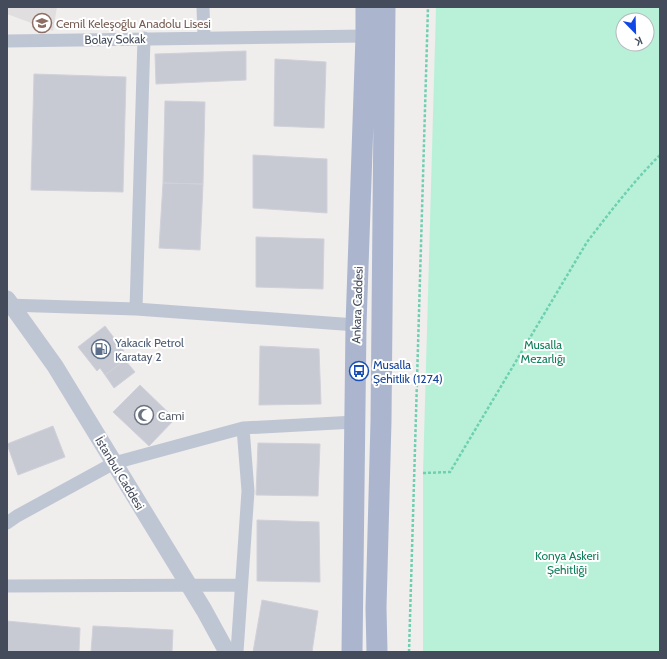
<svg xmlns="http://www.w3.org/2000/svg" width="667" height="659" font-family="Cabin,sans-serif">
  <rect width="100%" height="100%" fill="#f0eded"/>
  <path fill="#e1dedf" d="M7 7H57L53 31 7 14Z"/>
  <path fill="#b8f1d8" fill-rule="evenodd" d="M436 7H660V652H423V473ZM623 20H647V44H623Z"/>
  <path fill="#c8cad3" stroke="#d0d1d9" d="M246 51V80L156 84 155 54Z
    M275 59 326 62 324 128 274 126Z
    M34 74 126 77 123 192 31 190Z
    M165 101 205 102 203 184 163 183Z
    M253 155 327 159V213L253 208Z
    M163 183 203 184 200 250 159 248Z
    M256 237 324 239 323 289 256 287Z
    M105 326 124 351 120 353 125 360 105 375 100 368 97 371 78 347Z
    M260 346 319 349 321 404 259 405Z
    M125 360 135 372 114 388 105 375Z
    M140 385 175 419 149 446 113 412Z
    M53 426 65 457 18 475 7 444Z
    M258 443 320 444 318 496 256 495Z
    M257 520 319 522 320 582 257 581Z
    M262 600 318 611 312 652H253Z
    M7 621 80 628 79 652H7Z
    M93 626 173 630 172 652H91Z"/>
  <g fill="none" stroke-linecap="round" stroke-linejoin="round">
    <path stroke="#6ed0b1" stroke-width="2.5" stroke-dasharray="3 2" stroke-linecap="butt" d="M423 473 450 472 587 242C610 212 633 182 660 155
      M409 652 428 7"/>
    <path stroke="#bfc6d3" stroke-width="13" d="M203 7 204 37
      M7 41 366 36
      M7 305 136 309 356 325
      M136 309 144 38
      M7 523 17 516 114 463 243 428 355 422
      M7 586 241 585
      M237 652 248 491 243 428"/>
    <path stroke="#bfc6d3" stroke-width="17" d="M7 299 55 366 204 610 227 652"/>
    <path stroke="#abb6ce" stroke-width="21" d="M352 652 356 325 366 36V7
      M377 652 376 608 381 421 385 7"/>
  </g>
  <defs>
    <symbol id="school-ring" viewBox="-11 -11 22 22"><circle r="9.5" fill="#fff" stroke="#8d6e63" stroke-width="1.5"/><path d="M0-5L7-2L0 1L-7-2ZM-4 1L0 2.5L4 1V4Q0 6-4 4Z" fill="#8d6e63"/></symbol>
    <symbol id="fuel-ring" viewBox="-11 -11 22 22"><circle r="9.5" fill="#fff" stroke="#5c6f8a" stroke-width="1.5"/><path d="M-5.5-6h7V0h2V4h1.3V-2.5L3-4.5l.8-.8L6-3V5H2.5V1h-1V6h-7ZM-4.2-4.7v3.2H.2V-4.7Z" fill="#5c6f8a"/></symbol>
    <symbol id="bus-ring" viewBox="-11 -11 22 22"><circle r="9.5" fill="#fff" stroke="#1a4fb4" stroke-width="1.5"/><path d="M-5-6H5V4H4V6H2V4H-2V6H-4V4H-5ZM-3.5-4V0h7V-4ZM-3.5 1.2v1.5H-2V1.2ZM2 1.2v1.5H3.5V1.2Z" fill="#1a4fb4"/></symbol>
    <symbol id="mosque-ring" viewBox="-11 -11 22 22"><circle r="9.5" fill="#fff" stroke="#6b7280" stroke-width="1.5"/><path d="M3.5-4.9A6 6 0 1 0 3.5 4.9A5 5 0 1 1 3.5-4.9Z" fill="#6b7280"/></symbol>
  </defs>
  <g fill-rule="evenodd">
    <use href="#school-ring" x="31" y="12" width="22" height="22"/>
    <use href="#fuel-ring" x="90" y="338" width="22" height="22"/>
    <use href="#bus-ring" x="348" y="360" width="22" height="22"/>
    <use href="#mosque-ring" x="133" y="404" width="22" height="22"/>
  </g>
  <g text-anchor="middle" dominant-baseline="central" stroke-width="4" stroke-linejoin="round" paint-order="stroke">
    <g font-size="12" fill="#785e54" stroke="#fff" text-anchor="start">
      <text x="56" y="23">Cemil Keleşoğlu Anadolu Lisesi</text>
    </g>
    <g font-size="12" fill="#444c5b" stroke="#fff">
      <text transform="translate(115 39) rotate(-1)">Bolay Sokak</text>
      <text transform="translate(357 305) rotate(-88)">Ankara Caddesi</text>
      <text transform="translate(120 473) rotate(59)">İstanbul Caddesi</text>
    </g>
    <g font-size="12" fill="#4e5e75" stroke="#fff" text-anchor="start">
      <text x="115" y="342">Yakacık Petrol<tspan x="115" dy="14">Karatay 2</tspan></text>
    </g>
    <g font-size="12" fill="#127f5c" stroke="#fff">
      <text x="543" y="344">Musalla<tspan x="543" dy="14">Mezarlığı</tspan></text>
      <text x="567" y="555">Konya Askeri<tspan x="567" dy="14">Şehitliği</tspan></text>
    </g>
    <g font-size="12" fill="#164399" stroke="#fff" text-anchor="start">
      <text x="373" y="364">Musalla<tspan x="373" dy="14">Şehitlik (1274)</tspan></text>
    </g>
    <g font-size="12" fill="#5b616d" stroke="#fff" text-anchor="start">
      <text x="158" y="415">Cami</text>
    </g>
  </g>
  <rect width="667" height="659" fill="none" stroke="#444c5b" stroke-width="16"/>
  <g transform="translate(635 32) rotate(157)"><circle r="19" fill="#ffffff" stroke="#b4b7bd"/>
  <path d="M0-3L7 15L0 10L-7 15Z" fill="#1047e6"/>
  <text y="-6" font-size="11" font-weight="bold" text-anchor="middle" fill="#444c5b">K</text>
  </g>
</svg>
